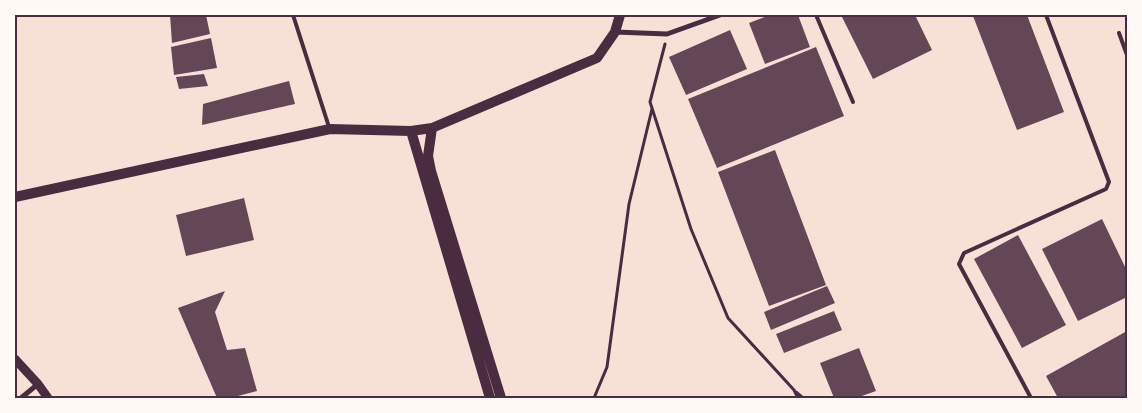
<svg xmlns="http://www.w3.org/2000/svg" width="1142" height="413" font-family="Montserrat,sans-serif">
  <rect width="100%" height="100%" fill="#f7e1d7"/>
  <path fill="#644757" d="M170 15H206L210 34 172 43Z
    M770 15H798L810 47 765 64 749 23Z
    M841 15H915L932 50 873 79Z
    M976 15H1027L1064 112 1017 130 973 16Z
    M730 30 747 69 686 95 669 57Z
    M211 38 217 68 174 75 171 47Z
    M816 47 844 116 717 168 688 99Z
    M204 74 208 86 179 89 176 77Z
    M289 81 295 104 202 125 203 104Z
    M775 150 826 285 769 306 718 172Z
    M244 198 254 240 186 256 176 215Z
    M1102 219 1127 271V297L1078 321 1042 249Z
    M1018 235 1066 325 1022 348 974 259Z
    M827 286 835 303 771 330 764 312Z
    M225 291 215 312 227 350 245 348 257 391 238 396 239 398H217L178 308Z
    M834 311 842 330 784 353 776 334Z
    M1127 331V396L1123 398H1058L1046 376Z
    M859 348 876 391 856 398H834L820 363Z"/>
  <g fill="none" stroke-linecap="round" stroke-linejoin="round">
    <path stroke="#4a2c40" stroke-width="3" d="M665 44 650 102 691 229 728 318 794 390 798 398
      M796 392 803 398
      M594 398 607 367 629 204 652 109"/>
    <path stroke="#4a2c40" stroke-width="4" d="M293 15 329 127
      M816 15 853 102
      M1119 33 1127 55
      M1031 398 959 264 964 253 1106 189 1109 182 1046 15"/>
    <path stroke="#4a2c40" stroke-width="5" d="M615 32 667 34 720 15
      M21 398 38 384"/>
    <path stroke="#4a2c40" stroke-width="9" d="M15 359 38 384 48 398"/>
    <path stroke="#4a2c40" stroke-width="10" d="M432 128 428 156 431 171 501 398
      M411 131 490 398
      M15 197 330 129 411 131 432 128 597 58 615 32 620 15"/>
  </g>
  <rect width="1142" height="413" fill="none" stroke="#fffaf5" stroke-width="32"/>
  <rect x="16" y="16" width="1110" height="381" fill="none" stroke="#4a2c40" stroke-width="2"/>
</svg>
